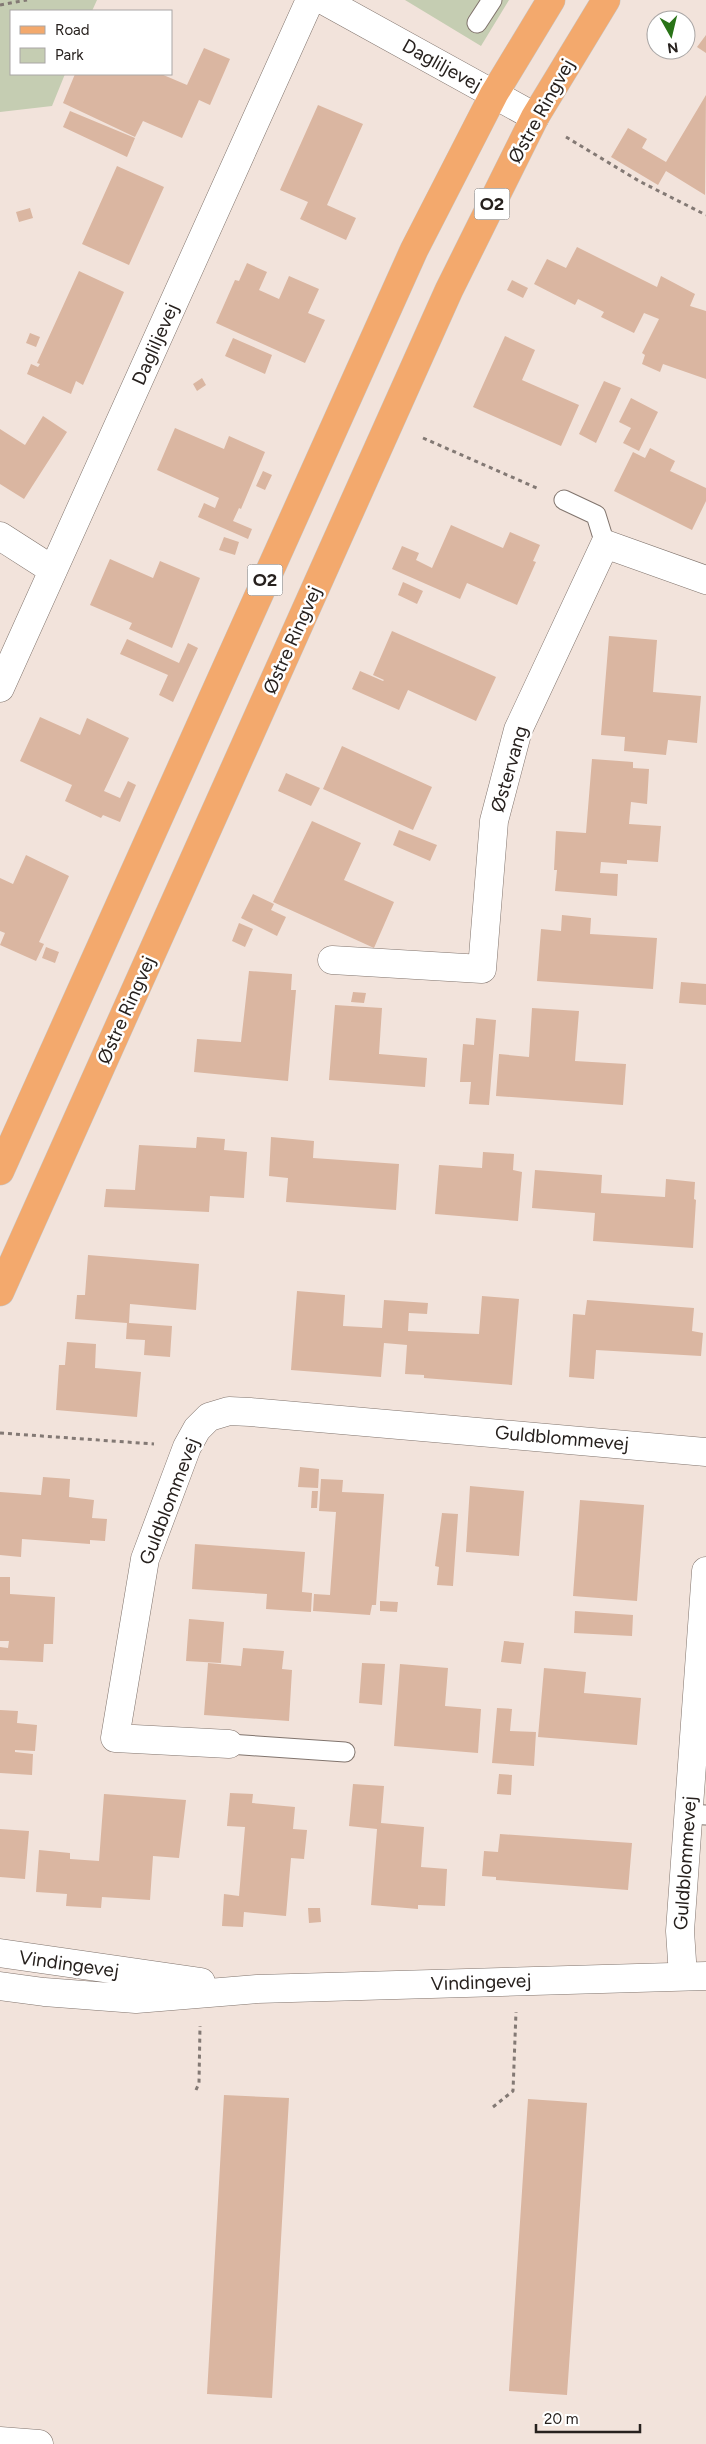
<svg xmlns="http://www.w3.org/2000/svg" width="706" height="2444" font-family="Figtree,sans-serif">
  <rect width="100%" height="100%" fill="#f2e3db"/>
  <path fill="#c5cdb2" d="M0 0H97L92 11H11V74H65L52 106 0 112Z
    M405 0H509L481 46Z"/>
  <path fill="#dab6a1" d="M706 35V53L697 47Z
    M204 48 230 59 210 105 199 100 182 138 143 121 135 137 63 103 75 74H161L187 85Z
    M706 95 705 195 666 171 658 185 611 157 628 128 647 139 642 148 666 162Z
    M318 105 363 124 327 205 356 218 346 240 300 219 308 202 280 190Z
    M70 111 135 138 127 157 63 127Z
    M117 166 164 187 129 265 82 244Z
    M30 208 33 218 19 222 16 212Z
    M577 247 657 287 661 276 695 294 690 306 706 311V379L663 364 660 372 642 364 645 355 642 353 659 319 644 313 634 333 601 317 604 312 578 299 575 305 534 284 547 259 566 268Z
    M247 263 267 272 259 290 279 299 289 276 319 289 308 313 325 320 305 363 216 323 235 280 239 281Z
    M79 271 124 292 83 385 76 381 71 394 27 374 31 364 38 367 40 364 37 363Z
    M512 280 528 288 523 298 507 290Z
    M30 333 40 337 36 347 26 343Z
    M505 336 535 350 522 380 579 405 561 446 473 407Z
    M233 338 272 355 265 374 225 356Z
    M202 378 206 385 197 391 193 384Z
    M604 381 621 388 596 443 579 434Z
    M631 398 658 412 639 451 623 443 631 428 619 422Z
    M43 416 67 432 24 499 0 484V429L25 445Z
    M175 428 224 449 229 436 265 452 241 509 239 508 233 521 252 529 248 539 198 517 204 503 215 508 219 498 157 470Z
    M650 448 675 461 670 471 706 488V501L692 530 614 491 633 452 645 458Z
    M263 471 272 475 265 490 256 486Z
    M451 525 503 548 510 532 540 545 533 561 536 562 517 605 467 583 460 599 392 569 402 546 419 553 416 560 432 568Z
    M224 537 239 542 235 555 219 550Z
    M110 559 153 578 160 561 200 578 172 648 129 629 132 623 90 605Z
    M403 582 423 591 417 604 398 595Z
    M392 631 496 677 476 721 408 690 399 710 352 689 360 671 383 681 384 680 373 675Z
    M609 636 657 640 653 692 701 696 697 743 668 740 666 755 624 751 625 737 601 735Z
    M127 639 179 663 188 643 198 648 173 702 159 695 168 675 120 654Z
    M40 717 80 735 87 718 129 738 104 791 120 798 128 781 136 785 120 822 103 815 101 818 65 801 72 785 20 761Z
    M342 746 432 787 413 830 323 789Z
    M592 759 633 762V768L649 769 647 804 631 802 629 824 661 826 658 862 627 860V864L601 862 600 873 618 874 617 896 555 891 557 870H554L556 831 586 833Z
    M286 773 320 788 311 806 278 791Z
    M312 821 361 843 344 880 394 902 374 948 273 902Z
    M399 830 437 845 430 861 393 845Z
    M26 855 69 876 39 942 44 944 36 961 0 945 5 933 0 931V878L13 884Z
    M253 894 274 904 271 910 286 917 277 936 241 918Z
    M562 915 591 918 590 934 657 938 653 989 537 981 541 929 561 931Z
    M239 923 253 929 245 947 232 941Z
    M46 947 59 952 55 963 42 958Z
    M249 971 292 974 291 990H296L288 1081 194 1072 197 1039 241 1042Z
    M681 982 706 984V1005L679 1003Z
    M353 992 366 993 364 1003 351 1002Z
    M335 1005 382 1008 379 1054 427 1058 425 1087 329 1080Z
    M532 1008 579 1011 575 1061 626 1064 623 1105 496 1096 499 1054 529 1057Z
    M476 1018 496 1020 489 1105 469 1104 471 1082H460L463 1044 474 1045Z
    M197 1137 225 1139 224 1150 247 1152 244 1198 210 1196 209 1212 104 1207 106 1189 135 1190 139 1145 196 1148Z
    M271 1137 314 1141 313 1158 399 1164 396 1210 286 1202 288 1178 269 1176Z
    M483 1152 514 1154 513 1170 522 1172 518 1221 435 1214 439 1165 482 1168Z
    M535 1170 602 1175 601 1193 665 1197 666 1179 695 1182 694 1199 696 1200 693 1248 593 1241 595 1213 532 1208Z
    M88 1255 199 1264 196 1310 130 1304 129 1323 172 1326 170 1357 144 1355 145 1340 126 1339 127 1323 75 1319 77 1295H85Z
    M297 1291 345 1295 343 1326 382 1328 384 1300 428 1303 427 1314 409 1313 408 1331 479 1334 482 1296 519 1299 512 1385 424 1378V1375L405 1374 407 1345 384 1343 381 1377 291 1370Z
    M587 1300 694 1308 692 1331 703 1333 701 1356 596 1350 594 1379 569 1377 573 1314 585 1315Z
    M67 1342 96 1344 95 1368 141 1372 137 1417 56 1410 59 1365H65Z
    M300 1467 319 1469 318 1488 298 1487Z
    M43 1477 70 1479 69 1497 94 1500 92 1518 107 1519 105 1541 90 1540V1544L22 1539 21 1557 0 1555V1492L41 1495Z
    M321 1479 343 1480 342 1492 384 1494 376 1605H372L370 1615 313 1611 314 1594 330 1595 336 1512 319 1511Z
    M470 1486 524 1491 519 1556 466 1552Z
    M312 1491H318L317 1508H311Z
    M580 1500 644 1505 637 1601 573 1596Z
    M442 1513 458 1514 453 1586 437 1585 439 1567 435 1566Z
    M195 1544 305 1552 302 1592 312 1593 311 1612 266 1609 267 1594 192 1589Z
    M0 1577H10V1594L55 1597 53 1644H44L43 1662 0 1660V1647L8 1648 9 1641H0Z
    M380 1601 398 1602 397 1612 380 1611Z
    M575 1611 633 1615 632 1636 574 1633Z
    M189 1619 224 1622 221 1663 186 1661Z
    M504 1641 524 1643 521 1664 501 1662Z
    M243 1648 284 1651 282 1669 292 1670 289 1721 204 1715 208 1663 241 1666Z
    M362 1663 385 1664 382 1705 359 1703Z
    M400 1664 448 1668 445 1706 481 1709 478 1753 394 1746Z
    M544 1668 586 1672 584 1693 641 1698 637 1745 538 1737Z
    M497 1708 512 1709 510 1731 536 1732 534 1766 492 1763Z
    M0 1710 18 1711 17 1723 37 1725 35 1751 15 1750V1752L33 1754 32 1775 0 1773Z
    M499 1774 512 1775 511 1795 497 1794Z
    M353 1784 384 1786 381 1823 424 1827 421 1867 447 1869 445 1906 418 1905V1909L371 1905 377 1829 349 1826Z
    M230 1793 253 1794 252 1803 295 1807 293 1829 307 1830 304 1859 291 1858 286 1916 244 1912 243 1927 222 1926 224 1894 239 1896 245 1827 227 1826Z
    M104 1794 186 1800 179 1858 153 1856 150 1900 102 1897 101 1908 66 1906 67 1894 36 1892 39 1850 70 1853V1859L99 1861Z
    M0 1829 29 1831 25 1879 0 1877Z
    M500 1834 632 1843 628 1890 496 1880V1877L482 1876 484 1851 498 1852Z
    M308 1908H320L321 1922 309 1923Z
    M224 2095 289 2098 272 2398 207 2394Z
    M528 2099 587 2103 567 2395 509 2391Z"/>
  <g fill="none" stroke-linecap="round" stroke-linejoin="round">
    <defs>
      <path id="lane" d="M477 23 492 0
        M564 500 596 515 605 544
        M229 1744 345 1752
        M688 1814 706 1815"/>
      <path id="street" d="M323 0 535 117
        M0 536 53 570
        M0 688 310 0
        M332 960 482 969 494 821 518 730 605 544 706 580
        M229 1744 115 1738 145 1559 187 1447 197 1429 209 1417 229 1411 250 1412 706 1452
        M683 1976 680 1931 706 1571
        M0 2441 39 2444"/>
      <path id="secondary" d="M0 1953 201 1982
        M0 1986 44 1992 136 1999 257 1989 706 1976"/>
      <path id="primary" d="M0 1171 414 250 494 94 551 0
        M0 1292 449 290 535 117 606 0"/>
    </defs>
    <use href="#lane" stroke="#81746d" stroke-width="21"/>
    <use href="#street" stroke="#81746d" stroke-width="29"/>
    <use href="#secondary" stroke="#81746d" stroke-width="29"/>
    <use href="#primary" stroke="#c7c5c4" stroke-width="29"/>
    <path stroke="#837974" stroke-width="3" stroke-dasharray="4 4" stroke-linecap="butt" d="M0 5 27 0
      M566 137 639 181 706 215
      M423 438 539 489
      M0 1433 154 1444
      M196 2090 199 2083 200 2026
      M493 2107 513 2091 516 2012"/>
    <use href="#lane" stroke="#fff" stroke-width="19"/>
    <use href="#street" stroke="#fff" stroke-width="28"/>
    <use href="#secondary" stroke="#fff" stroke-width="28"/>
    <use href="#primary" stroke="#f3a96d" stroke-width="28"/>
  </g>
  <g text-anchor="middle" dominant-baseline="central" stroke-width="5" stroke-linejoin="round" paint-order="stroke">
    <g fill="#fff" stroke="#686462" stroke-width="1">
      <rect x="474.5" y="188.5" width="35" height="31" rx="4"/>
      <rect x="247.5" y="564.5" width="35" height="31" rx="4"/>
    </g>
    <g font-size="18" font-weight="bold" fill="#27211e">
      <text x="492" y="204">O2</text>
      <text x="265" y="580">O2</text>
    </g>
    <g font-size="19" fill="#27211e" stroke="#fff">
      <text transform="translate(442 65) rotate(29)">Dagliljevej</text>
      <text transform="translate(541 111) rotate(-61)">Østre Ringvej</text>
      <text transform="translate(155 344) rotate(-66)">Dagliljevej</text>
      <text transform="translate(292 640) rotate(-66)">Østre Ringvej</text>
      <text transform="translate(509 769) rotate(-74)">Østervang</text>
      <text transform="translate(126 1010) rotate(-66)">Østre Ringvej</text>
      <text transform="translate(562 1438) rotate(5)">Guldblommevej</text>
      <text transform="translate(169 1501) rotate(-69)">Guldblommevej</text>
      <text transform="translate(685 1863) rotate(-86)">Guldblommevej</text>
      <text transform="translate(69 1964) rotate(8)">Vindingevej</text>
      <text transform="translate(481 1982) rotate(-2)">Vindingevej</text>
    </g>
  </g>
  <rect x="10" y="10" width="162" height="65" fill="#ffffff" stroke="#a9a6a5"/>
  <rect x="20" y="26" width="25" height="8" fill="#f3a96d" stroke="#a9a6a5"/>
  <text x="55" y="35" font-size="15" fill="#27211e">Road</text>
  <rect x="20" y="48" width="25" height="15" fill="#c5cdb2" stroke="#a9a6a5"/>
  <text x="55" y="60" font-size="15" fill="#27211e">Park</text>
  <g transform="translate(671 35) rotate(172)"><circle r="24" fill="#ffffff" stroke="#a9a6a5"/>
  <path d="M0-4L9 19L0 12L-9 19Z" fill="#297317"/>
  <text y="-8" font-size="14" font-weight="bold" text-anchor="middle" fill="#27211e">N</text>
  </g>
  <path d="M536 2424v8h104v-8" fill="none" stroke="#27211e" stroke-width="2.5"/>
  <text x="544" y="2424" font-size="15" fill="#27211e" stroke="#ffffff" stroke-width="4" paint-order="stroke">20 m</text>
</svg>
